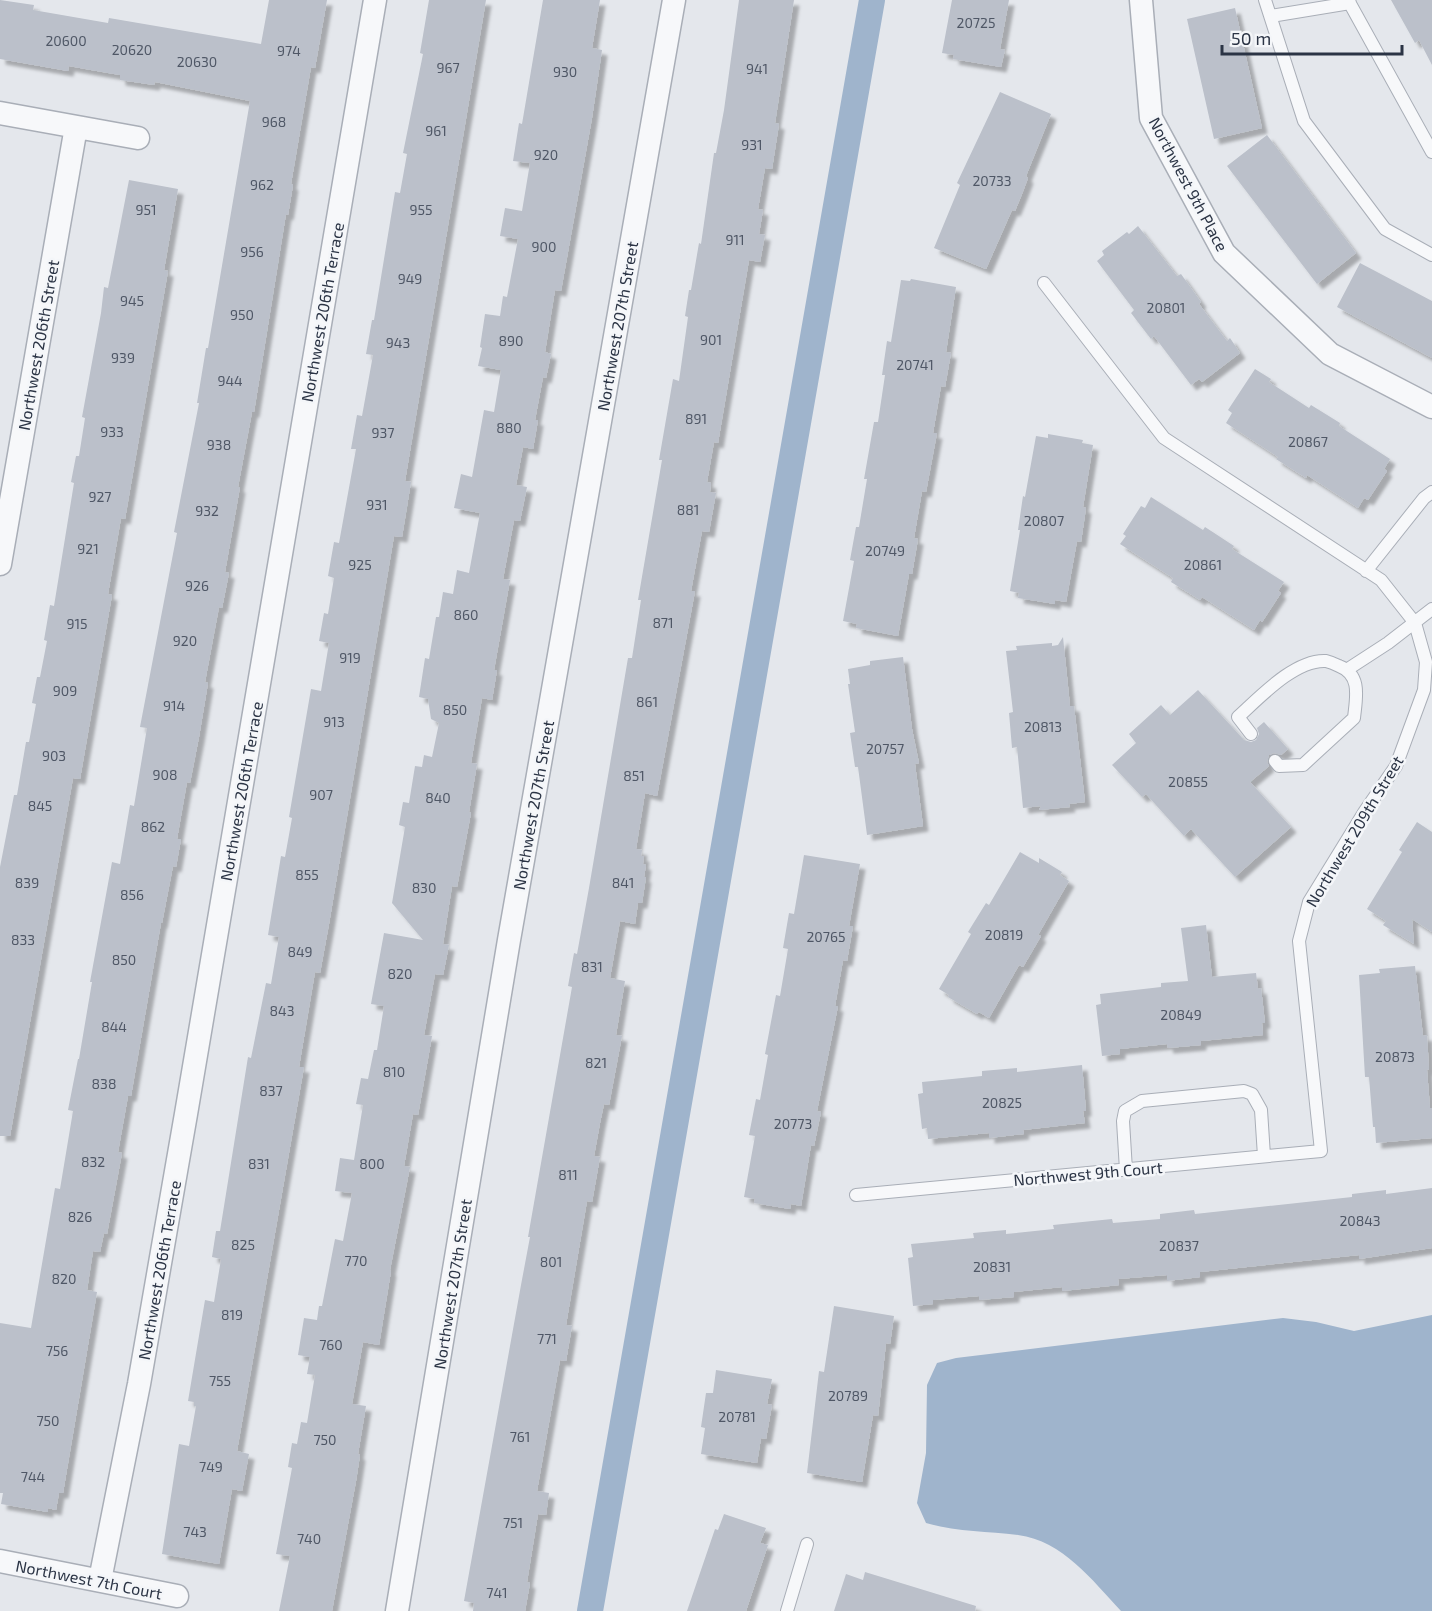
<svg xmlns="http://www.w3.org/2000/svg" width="1432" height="1611" font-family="'Exo 2',sans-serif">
  <defs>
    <filter id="shadow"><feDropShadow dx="5.5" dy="5.5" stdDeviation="1.5" flood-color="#0004"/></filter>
  </defs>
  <rect width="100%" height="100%" fill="#e4e7ec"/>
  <path fill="#9fb4cc" d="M1432 1315V1611H1121C1092 1580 1063 1541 1018 1535 987 1531 956 1532 926 1523L917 1503 926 1453 927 1385 937 1363 956 1358 1283 1318 1316 1322 1354 1331Z"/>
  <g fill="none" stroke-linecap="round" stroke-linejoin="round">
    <path stroke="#9fb4cc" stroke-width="26" d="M590 1611 872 0"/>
  </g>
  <path fill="#bbc0ca" filter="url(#shadow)" d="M0 0 34 5 33 10 108 23 109 18 261 44 269 0H327L315 68 311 67 291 184 293 185 288 215 286 214 254 412H252L238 487H240L225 572 229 573 222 608 219 607 205 682 208 683 199 737 190 783 187 782 177 839H181L176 867 173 866 162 923H161L131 1096H128L118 1152 122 1153 107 1234 104 1233 100 1252 93 1251 87 1290 97 1292 63 1493H59L56 1510 48 1508V1512L1 1504 3 1493H0V1323L31 1328 55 1188 60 1189 73 1111 68 1110 78 1059H79L92 982H90L112 862 120 864 130 805 134 806 147 728 140 727 177 533 174 532 199 403H197L206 348H208L250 101 155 82 154 85 120 80V75L91 70 69 66 68 71 0 59Z
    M429 0H486L405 481 411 482 402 537 394 536 329 924 320 973 315 972 299 1067H304L237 1451 249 1454 242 1491 232 1489 219 1564 162 1554 179 1444 189 1446 196 1406H194V1402L188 1401 205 1300 214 1302 221 1259 212 1257 216 1231H220L248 1057 251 1058 266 983 271 984 279 937 268 935 281 856 285 857 292 818 289 817 311 689 321 691 329 643 319 641 324 613 328 614 334 578 328 576 334 542 339 543 356 449H351L357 415 362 416 373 355 366 354 372 320H374L395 192 400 193 407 154 403 153 423 54 420 53Z
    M543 0H600L592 48 602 50 592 118 561 291 555 290 545 352 551 354 546 378 543 377 535 420H538L533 449 523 447 516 485 527 487 520 521 514 520 503 579 510 580 494 670H497L492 700 482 698 471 763 477 764 469 812 471 813 457 887 452 886 443 944 449 945 443 975 435 974 424 1035 432 1036 418 1115 413 1114 404 1166 410 1167 390 1270 391 1271 379 1345 363 1342 352 1404 366 1406 358 1454 360 1455 356 1481 332 1611H279L290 1556 276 1554 292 1468 288 1467 292 1443 297 1444 301 1422 307 1423 315 1375 307 1374 310 1357 298 1355 304 1318 317 1320 319 1306H322L335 1239 343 1241 352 1193 335 1191 340 1158 354 1160 363 1105 356 1104 361 1078 368 1079 374 1050H377L384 1006 371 1004 384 933 423 940 392 903 405 827 399 825 403 802 409 803 415 766 422 767 424 755 432 757 439 723 431 719 428 699 419 697 425 658 429 659 436 617H439L443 592 453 594 457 570 469 573 480 513 454 508 461 474 472 477 484 410 494 412 501 370 478 366 482 348 480 347 485 314 500 316 503 296 507 297 518 239 500 236 505 208 522 211 530 163 513 161 519 123 522 124Z
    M739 0H794L775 123 779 124 772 169 765 168 758 209 763 210 759 234 765 235 760 262 749 260 718 443 714 442 707 482 711 483 710 492 716 493 709 532 702 531 691 591H695L657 796 645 793 636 849 642 850 641 856H644L643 864 646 865 644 877H646L642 903H638L635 924 620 921 610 978 625 981 616 1035 622 1036 609 1105 604 1104 600 1123 594 1156 600 1157 592 1202 587 1201 566 1325 572 1326 566 1361 560 1360 537 1491 549 1493 546 1515 538 1514 527 1582 530 1583 525 1611H473L474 1603 464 1601 521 1285 530 1237H528L572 987 568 986 574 953 577 954 589 888 628 658H632L641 600H638L662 460H659L673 379 679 381 688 317 685 316 689 290H691L699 243 701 244 714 153H716L724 110Z
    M952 0H1009L1000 49 1005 50 1001 67 953 59 954 55 942 53Z
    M1391 0H1432V65L1419 40 1415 43Z
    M1235 8 1262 128 1214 139 1187 19Z
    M1000 92 1051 114 1026 176 1028 178 1022 194 1015 211 1012 210 986 269 934 248 960 185 957 183Z
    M1267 135 1356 253 1317 284 1227 166Z
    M129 180 178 189 164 270 168 271 125 519 121 518 108 594 112 595 80 779 73 778 10 1136H0V867L14 795H17L26 742H29L36 704 32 703 37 677H40L47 641 44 640 50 605 54 606 74 483 71 482 76 456H79L85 418 82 417 101 313 104 287 108 288Z
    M1138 226 1177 276 1181 274 1201 302 1199 304 1227 341 1230 338 1240 353 1202 382 1199 379 1191 385 1154 336 1151 339 1131 313 1134 310 1097 261 1104 255 1102 251 1127 232 1129 234Z
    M1360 263 1432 301V358L1337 307Z
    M911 279 956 287 946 352 951 353 945 387 941 386 933 433H937L926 492 922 491 914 538 918 539 912 574H909L898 636 856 628 857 624 843 621 854 561 850 560 856 527H859L867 479H864L874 422H878L885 375H882L887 341 891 342 901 280 910 281Z
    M1255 369 1271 379 1269 382 1309 408 1311 405 1340 423 1339 426 1390 459 1384 469 1387 471 1368 500 1364 498 1358 508 1307 475 1306 478 1276 459 1278 457 1226 423 1232 413 1228 410Z
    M1048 434 1083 440 1082 443 1093 445 1083 507 1086 508 1081 542 1077 541 1066 602 1055 600V604L1018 598 1019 593 1010 591 1020 530H1018L1023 496 1025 497 1036 436 1048 438Z
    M1151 497 1203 530 1205 527 1234 546 1232 549 1284 582 1278 591 1281 593 1262 622 1260 620 1254 630 1202 597 1200 600 1171 582 1173 578 1120 544 1126 536 1123 534 1141 506 1145 508Z
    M1063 637 1070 706H1074L1085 802 1069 804 1070 807 1039 810 1041 806 1023 808 1017 747 1012 748 1009 713 1013 712 1006 651 1017 650 1016 646 1052 643V646L1058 645Z
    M903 657 912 729 919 763 915 764 923 826 867 835 858 767H855L850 733 855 732 848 684H850L848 669 870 665V661Z
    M1198 690 1244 740 1251 742 1256 740 1259 734 1257 728 1264 722 1288 749 1281 755 1274 753 1269 755 1267 762 1269 766 1250 782 1291 827 1235 877 1191 829 1184 836 1146 794 1142 797 1112 765 1136 743 1129 734 1161 705 1170 715Z
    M1417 822 1432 832V932L1412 919 1414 944 1383 925 1386 921 1367 909 1402 852 1399 850Z
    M1020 852 1039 863V858L1062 872 1060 875 1069 881 1038 935 1041 936 1023 967 1019 965 989 1018 979 1012 977 1014 948 997 949 995 939 989 971 934 968 932 986 903 989 905Z
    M804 855 860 864 849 926H853L847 961 843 960 835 1006H838L817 1111 821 1112 814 1146 811 1145 801 1206 791 1204 790 1209 754 1203 755 1199 744 1197 755 1136 749 1135 756 1099 760 1100 768 1055 765 1054 776 995 780 996 788 949 783 948 789 913 794 914Z
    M1206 925 1212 977 1256 973 1258 989 1261 988 1265 1023H1262L1263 1035 1201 1041V1045L1168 1048 1167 1044 1120 1049V1054L1102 1056 1096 1005 1101 1004 1100 994 1161 987V983L1188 981 1181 928Z
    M1415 966 1423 1036 1427 1035 1429 1069 1427 1070 1430 1108H1432V1138L1376 1143 1375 1127H1373L1369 1077H1365L1359 975 1380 973 1379 969Z
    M1082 1065 1086 1111H1083L1085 1123 1023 1130 1024 1134 989 1138V1133L928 1139 927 1128 922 1129 918 1094 923 1093 922 1082 982 1076V1071L1017 1068V1072Z
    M1432 1188V1248L1359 1259V1255L1200 1272V1277L1167 1281V1275L1118 1279 1119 1285 1062 1291V1287L1014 1292V1297L979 1300V1296L933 1300V1304L913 1306 908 1258 913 1257 911 1244 974 1238 973 1233 1006 1230V1234L1054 1229 1053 1225 1112 1219 1113 1223 1160 1219V1214L1194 1210 1195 1214 1352 1197V1194L1386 1190V1194Z
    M834 1306 894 1316 890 1344 886 1343 878 1416 873 1415 862 1482 807 1473 819 1371 824 1372Z
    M716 1370 772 1379 767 1404 772 1405 766 1439 761 1438 757 1463 701 1454 705 1428 701 1427 706 1393H713Z
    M724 1514 766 1528 760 1543 768 1545 746 1611H687L715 1529 718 1530Z
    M865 1572 976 1606 975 1611H834L846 1574 863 1580Z"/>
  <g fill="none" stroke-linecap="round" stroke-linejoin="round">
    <defs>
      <path id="lane" d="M1265 0 1304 121 1385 229 1432 255
        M1348 0 1432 152
        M1271 16 1350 3
        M1366 571 1424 498 1432 492
        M1348 669 1388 643 1432 609
        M1251 734 1238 717C1259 698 1295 659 1326 661 1330 662 1335 664 1339 666 1362 675 1356 698 1354 718L1303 765 1279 766 1275 761
        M1126 1170 1123 1121 1125 1111 1142 1101 1244 1091 1252 1094 1261 1110 1264 1156
        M856 1195 1321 1151 1299 941 1309 902 1365 811 1396 766 1424 690 1426 662 1415 623 1381 580 1164 438 1044 283
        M787 1611 807 1544"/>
      <path id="street" d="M1141 0 1151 118 1224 253 1330 354 1432 407
        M0 113 138 138
        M0 564 76 127
        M0 1561 177 1596
        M100 1580 139 1384 186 1114 375 0
        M397 1611 509 940 674 0"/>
    </defs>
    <use href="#lane" stroke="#a9aeb7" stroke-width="14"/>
    <use href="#street" stroke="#a9aeb7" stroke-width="25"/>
    <use href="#lane" stroke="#f7f8fa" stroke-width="12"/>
    <use href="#street" stroke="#f7f8fa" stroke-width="22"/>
  </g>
  <g text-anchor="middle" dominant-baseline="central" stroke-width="5" stroke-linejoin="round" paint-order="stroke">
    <g font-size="14" fill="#4f5766">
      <text x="976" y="22">20725</text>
      <text x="66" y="40">20600</text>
      <text x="132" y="49">20620</text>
      <text x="289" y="50">974</text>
      <text x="197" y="61">20630</text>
      <text x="448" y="67">967</text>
      <text x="757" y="68">941</text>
      <text x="565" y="71">930</text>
      <text x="274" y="121">968</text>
      <text x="436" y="130">961</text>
      <text x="752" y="144">931</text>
      <text x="546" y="154">920</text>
      <text x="992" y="180">20733</text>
      <text x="262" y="184">962</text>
      <text x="146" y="209">951</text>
      <text x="421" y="209">955</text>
      <text x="735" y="239">911</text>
      <text x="544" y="246">900</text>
      <text x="252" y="251">956</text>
      <text x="410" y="278">949</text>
      <text x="132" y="300">945</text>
      <text x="1166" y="307">20801</text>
      <text x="242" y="314">950</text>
      <text x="711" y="339">901</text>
      <text x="511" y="340">890</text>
      <text x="398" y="342">943</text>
      <text x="123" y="357">939</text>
      <text x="915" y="364">20741</text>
      <text x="230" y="380">944</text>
      <text x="696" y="418">891</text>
      <text x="509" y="427">880</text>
      <text x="112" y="431">933</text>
      <text x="383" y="432">937</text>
      <text x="1308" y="441">20867</text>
      <text x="219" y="444">938</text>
      <text x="100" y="496">927</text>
      <text x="377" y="504">931</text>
      <text x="688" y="509">881</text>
      <text x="207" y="510">932</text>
      <text x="1044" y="520">20807</text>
      <text x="88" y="548">921</text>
      <text x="885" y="550">20749</text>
      <text x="360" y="564">925</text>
      <text x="1203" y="564">20861</text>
      <text x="197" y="585">926</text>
      <text x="466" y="614">860</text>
      <text x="663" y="622">871</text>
      <text x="77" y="623">915</text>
      <text x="185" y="640">920</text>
      <text x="350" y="657">919</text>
      <text x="65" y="690">909</text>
      <text x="647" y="701">861</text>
      <text x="174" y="705">914</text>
      <text x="455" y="709">850</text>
      <text x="334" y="721">913</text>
      <text x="1043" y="726">20813</text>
      <text x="885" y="748">20757</text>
      <text x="54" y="755">903</text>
      <text x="165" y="774">908</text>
      <text x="634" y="775">851</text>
      <text x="1188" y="781">20855</text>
      <text x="321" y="794">907</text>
      <text x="438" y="797">840</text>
      <text x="40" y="805">845</text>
      <text x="153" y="826">862</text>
      <text x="307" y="874">855</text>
      <text x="27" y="882">839</text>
      <text x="623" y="882">841</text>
      <text x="424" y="887">830</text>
      <text x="132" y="894">856</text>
      <text x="1004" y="934">20819</text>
      <text x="826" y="936">20765</text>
      <text x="23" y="939">833</text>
      <text x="300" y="951">849</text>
      <text x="124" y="959">850</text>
      <text x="592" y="966">831</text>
      <text x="400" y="973">820</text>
      <text x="282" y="1010">843</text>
      <text x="1181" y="1014">20849</text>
      <text x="114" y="1026">844</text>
      <text x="1395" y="1056">20873</text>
      <text x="596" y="1062">821</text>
      <text x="394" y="1071">810</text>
      <text x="104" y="1083">838</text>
      <text x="271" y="1090">837</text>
      <text x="1002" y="1102">20825</text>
      <text x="793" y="1123">20773</text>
      <text x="93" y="1161">832</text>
      <text x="259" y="1163">831</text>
      <text x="372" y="1163">800</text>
      <text x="568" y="1174">811</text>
      <text x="80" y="1216">826</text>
      <text x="1360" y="1220">20843</text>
      <text x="243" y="1244">825</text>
      <text x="1179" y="1245">20837</text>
      <text x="356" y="1260">770</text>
      <text x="551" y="1261">801</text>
      <text x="992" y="1266">20831</text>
      <text x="64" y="1278">820</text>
      <text x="232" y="1314">819</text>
      <text x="547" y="1338">771</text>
      <text x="331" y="1344">760</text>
      <text x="57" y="1350">756</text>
      <text x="220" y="1380">755</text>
      <text x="848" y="1395">20789</text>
      <text x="737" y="1416">20781</text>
      <text x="48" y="1420">750</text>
      <text x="520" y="1436">761</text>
      <text x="325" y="1439">750</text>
      <text x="211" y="1466">749</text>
      <text x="33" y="1476">744</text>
      <text x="513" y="1522">751</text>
      <text x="195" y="1531">743</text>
      <text x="309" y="1538">740</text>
      <text x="497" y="1592">741</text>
    </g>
    <g font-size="16" fill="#2b3445" stroke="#f4f6f9">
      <text transform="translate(1189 184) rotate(62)">Northwest 9th Place</text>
      <text transform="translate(322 312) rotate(-80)">Northwest 206th Terrace</text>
      <text transform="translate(617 326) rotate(-80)">Northwest 207th Street</text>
      <text transform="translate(38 345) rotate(-80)">Northwest 206th Street</text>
      <text transform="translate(241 791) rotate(-80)">Northwest 206th Terrace</text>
      <text transform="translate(533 805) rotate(-80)">Northwest 207th Street</text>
      <text transform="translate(1354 831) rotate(-59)">Northwest 209th Street</text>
      <text transform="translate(1088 1173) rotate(-5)">Northwest 9th Court</text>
      <text transform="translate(159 1270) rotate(-80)">Northwest 206th Terrace</text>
      <text transform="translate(452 1284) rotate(-81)">Northwest 207th Street</text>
      <text transform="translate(89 1579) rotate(11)">Northwest 7th Court</text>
    </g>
  </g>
  <path d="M1222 45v9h180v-9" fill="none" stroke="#2b3445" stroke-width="3"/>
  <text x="1231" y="45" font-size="18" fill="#2b3445" stroke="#f4f6f9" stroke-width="4.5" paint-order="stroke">50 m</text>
</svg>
